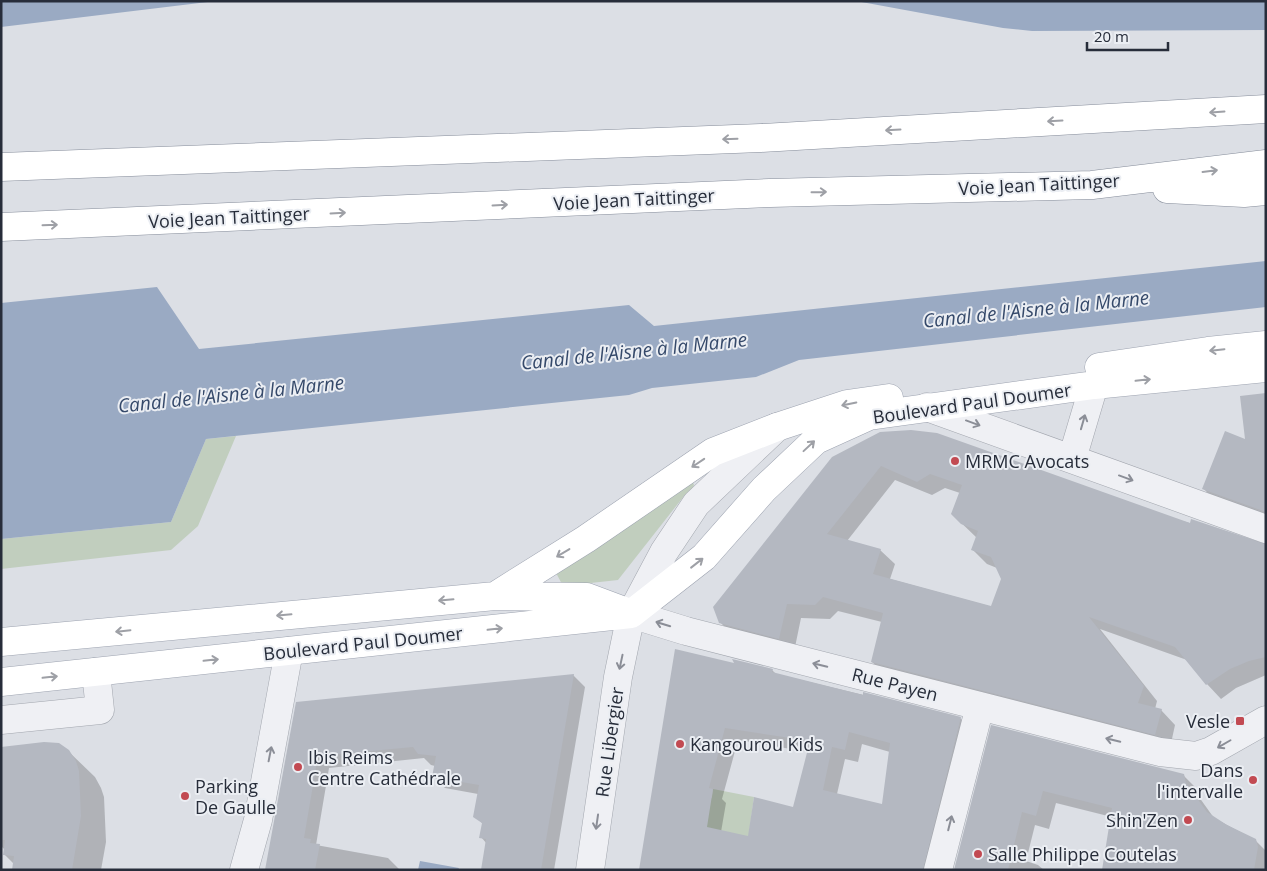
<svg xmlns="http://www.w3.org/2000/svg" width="1267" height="871" font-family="'Open Sans',sans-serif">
  <rect width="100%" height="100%" fill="#dcdfe5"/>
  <path fill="#c1cebe" d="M236 436 198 526 171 550 1 569V539L171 522 206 439Z
    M692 480 694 485 692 489 684 496 618 580 563 586 555 571Z
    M713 789 754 797 744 870 693 824 712 797Z"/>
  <path fill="#9aaac3" d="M1 1H216L1 27Z
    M856 1H1266V30L1032 31 1003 28Z
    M1266 261V307L799 360 756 377 652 388 629 395 206 439 171 522 1 539V303L157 287 199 349 629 305 654 326Z
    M420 861 459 868 458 870H418Z"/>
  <path fill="#0003" fill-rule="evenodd" d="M1266 395V520L1216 502 1204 489 1246 441Z
    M880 434 1266 545V675L1236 688 1221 699 1207 684 1187 660 1100 629 1157 701 1155 709 1161 710 1175 725 1170 748 887 676 872 662 882 622 838 611 830 619 801 618 794 652 735 638 721 623ZM895 480 932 495 945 488 960 493 952 514 977 538 973 550 987 564 997 568 1002 579 992 607 890 579 895 564 880 550 847 541Z
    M735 665 772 670 776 674 960 718 974 732 938 870H640ZM738 740 808 752 794 808 749 837 721 832 726 803 722 799ZM862 744 890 752 883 805 837 794 845 759 858 762Z
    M573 675 585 687 554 870H482L487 844 481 837 483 824 475 816 478 794 445 788 433 776 435 766 431 765 424 758 329 768 316 845 388 858 400 870H266L297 703Z
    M992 727 1184 776 1197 789 1199 797 1214 818 1255 840 1266 851V870H1103L1112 817 1056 803 1049 829 1035 825 1026 861 1038 865 1044 870H955Z
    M1 748 68 751 95 777 101 788 104 797 106 842 101 870H15L14 864 4 854 5 850 1 846Z"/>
  <path fill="#b4b8c1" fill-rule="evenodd" d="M1266 393V512L1202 489 1225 431 1245 439 1240 396Z
    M911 430 937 433 1190 523 1191 519 1266 544V657L1249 661 1230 669 1206 685 1175 647 1089 617 1144 686 1138 703 1162 709 1155 735 871 662 883 613 823 597 815 605 787 604 779 639 719 623 713 607 832 457 880 432ZM881 466 917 482 930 474 962 485 951 514 961 524 978 531 971 550 991 557 1001 579 991 606 873 574 881 549 827 534Z
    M675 649 734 663 732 659 773 669 772 672 863 695V692L961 717 923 870H639ZM725 728 810 741 793 807 754 797 748 836 707 827 713 789 709 788ZM849 732 890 743 882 804 823 790 832 747 845 750Z
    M574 674 541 870H481L486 839 479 838 482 823 473 817 479 785 432 777 436 756 418 754 413 747 318 756 304 838 311 839 310 843 320 844 315 870H265L296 702Z
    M991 725 1184 774 1186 783 1207 812 1227 825 1256 839 1258 847 1254 870H1102L1112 808 1043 791 1036 816 1022 812 1008 870H954Z
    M44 742 59 743 69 750 76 761 79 771 81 816 72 870H12L14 856 3 855 5 840H1V747Z"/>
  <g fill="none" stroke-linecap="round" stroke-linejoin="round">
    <defs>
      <path id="minor" d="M927 407 1266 529
        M1072 459 1094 385
        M631 614 686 631 1160 752 1196 756 1211 751 1266 720
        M1 720 100 710 96 672
        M244 870 258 820 289 651
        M590 870 618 677 631 614 664 552 696 504 777 427
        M938 870 980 706"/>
      <path id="major" d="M1099 367 1208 351 1266 345
        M495 596 586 539 713 452 777 427 847 404 889 398
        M1 642 495 596 587 597 627 612
        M1 682 631 614 704 557 764 489 816 440 869 416 1094 385 1266 368"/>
      <path id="highway" d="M1 167 761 138 1266 109
        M1167 189 1244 193 1266 191
        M1 227 770 193 1092 185 1266 164"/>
    </defs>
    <use href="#minor" stroke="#a2a6ae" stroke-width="29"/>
    <use href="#major" stroke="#9da3b0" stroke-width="29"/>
    <use href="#highway" stroke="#858c9a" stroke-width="29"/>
    <use href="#minor" stroke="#eff0f4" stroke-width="28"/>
    <use href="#major" stroke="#fff" stroke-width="28"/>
    <use href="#highway" stroke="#fff" stroke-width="28"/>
  </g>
  <defs><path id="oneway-shaft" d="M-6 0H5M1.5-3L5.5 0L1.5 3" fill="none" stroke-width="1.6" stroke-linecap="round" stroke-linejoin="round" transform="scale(1.25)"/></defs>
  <g stroke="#9ea0a6">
    <use href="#oneway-shaft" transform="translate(1217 112) rotate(176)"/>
    <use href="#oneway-shaft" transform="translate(1055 121) rotate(177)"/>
    <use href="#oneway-shaft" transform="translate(893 130) rotate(177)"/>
    <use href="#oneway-shaft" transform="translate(730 139) rotate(178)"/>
    <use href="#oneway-shaft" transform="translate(1210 171) rotate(-7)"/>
    <use href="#oneway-shaft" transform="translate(819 192) rotate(-1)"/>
    <use href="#oneway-shaft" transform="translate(500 205) rotate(-3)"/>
    <use href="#oneway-shaft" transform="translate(338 213) rotate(-3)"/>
    <use href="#oneway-shaft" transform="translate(50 225) rotate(-2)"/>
    <use href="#oneway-shaft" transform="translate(1217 350) rotate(174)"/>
    <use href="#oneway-shaft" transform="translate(1143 380) rotate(-6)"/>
    <use href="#oneway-shaft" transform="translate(849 404) rotate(168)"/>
    <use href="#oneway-shaft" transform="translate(809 446) rotate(-43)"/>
    <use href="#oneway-shaft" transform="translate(698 463) rotate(146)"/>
    <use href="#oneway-shaft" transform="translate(563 553) rotate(149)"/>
    <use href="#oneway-shaft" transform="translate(697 563) rotate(-38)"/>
    <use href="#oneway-shaft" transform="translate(446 600) rotate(175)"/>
    <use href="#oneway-shaft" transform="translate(284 615) rotate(175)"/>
    <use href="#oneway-shaft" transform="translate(495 629) rotate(-6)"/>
    <use href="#oneway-shaft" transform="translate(123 631) rotate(174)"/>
    <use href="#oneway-shaft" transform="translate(211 660) rotate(-6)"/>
    <use href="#oneway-shaft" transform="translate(50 677) rotate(-6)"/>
  </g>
  <g stroke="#8b8e97">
    <use href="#oneway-shaft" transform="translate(1083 422) rotate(-74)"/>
    <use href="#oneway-shaft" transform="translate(973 423) rotate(20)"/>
    <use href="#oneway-shaft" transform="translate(1126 478) rotate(20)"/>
    <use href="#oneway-shaft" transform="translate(663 624) rotate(-163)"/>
    <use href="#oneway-shaft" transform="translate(621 662) rotate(102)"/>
    <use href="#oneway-shaft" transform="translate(820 665) rotate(-166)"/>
    <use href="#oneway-shaft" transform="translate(1113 740) rotate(-166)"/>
    <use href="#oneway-shaft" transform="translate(1224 744) rotate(150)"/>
    <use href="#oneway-shaft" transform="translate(270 754) rotate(-79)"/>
    <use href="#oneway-shaft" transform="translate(597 822) rotate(98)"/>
    <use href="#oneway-shaft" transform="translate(950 823) rotate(-76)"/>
  </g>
  <g fill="#c24a52" stroke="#ebeef3" stroke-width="2">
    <circle cx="955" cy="461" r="5"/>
    <rect x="1235" y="716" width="10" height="10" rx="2.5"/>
    <circle cx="680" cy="744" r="5"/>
    <circle cx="298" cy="767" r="5"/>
    <circle cx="1253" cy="780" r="5"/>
    <circle cx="185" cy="796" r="5"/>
    <circle cx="1188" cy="820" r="5"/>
    <circle cx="978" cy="854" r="5"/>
  </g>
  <g text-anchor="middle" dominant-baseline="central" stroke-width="4" stroke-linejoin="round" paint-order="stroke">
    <g font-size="18" fill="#272d3a" stroke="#ebeef3">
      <text transform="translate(1039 184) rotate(-3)">Voie Jean Taittinger</text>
      <text transform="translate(634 199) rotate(-3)">Voie Jean Taittinger</text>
      <text transform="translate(229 217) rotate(-3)">Voie Jean Taittinger</text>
      <text transform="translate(972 403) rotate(-8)">Boulevard Paul Doumer</text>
      <text transform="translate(363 643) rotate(-6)">Boulevard Paul Doumer</text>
      <text transform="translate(895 684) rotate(14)">Rue Payen</text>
      <text transform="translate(609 742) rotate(-82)">Rue Libergier</text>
    </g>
    <g font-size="18" fill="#272d3a" stroke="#ebeef3" text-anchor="start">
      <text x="965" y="461">MRMC Avocats</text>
      <text x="1230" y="721" text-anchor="end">Vesle</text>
      <text x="690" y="744">Kangourou Kids</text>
      <text x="308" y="757">Ibis Reims<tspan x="308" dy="21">Centre Cathédrale</tspan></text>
      <text x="1243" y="770" text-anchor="end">Dans<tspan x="1243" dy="21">l'intervalle</tspan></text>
      <text x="195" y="786">Parking<tspan x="195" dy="21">De Gaulle</tspan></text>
      <text x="1178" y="820" text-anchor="end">Shin'Zen</text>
      <text x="988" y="854">Salle Philippe Coutelas</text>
    </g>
    <g font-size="19" font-style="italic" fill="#35496a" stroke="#ebeef3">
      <text transform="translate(1036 309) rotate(-6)">Canal de l'Aisne à la Marne</text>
      <text transform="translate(634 351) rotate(-6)">Canal de l'Aisne à la Marne</text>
      <text transform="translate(231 394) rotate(-6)">Canal de l'Aisne à la Marne</text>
    </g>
  </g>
  <rect width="1267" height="871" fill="none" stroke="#272d3a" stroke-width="5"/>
  <path d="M1087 42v8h81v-8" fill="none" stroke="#272d3a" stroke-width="2.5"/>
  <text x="1094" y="42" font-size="15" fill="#272d3a" stroke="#ebeef3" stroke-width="4" paint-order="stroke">20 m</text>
</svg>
